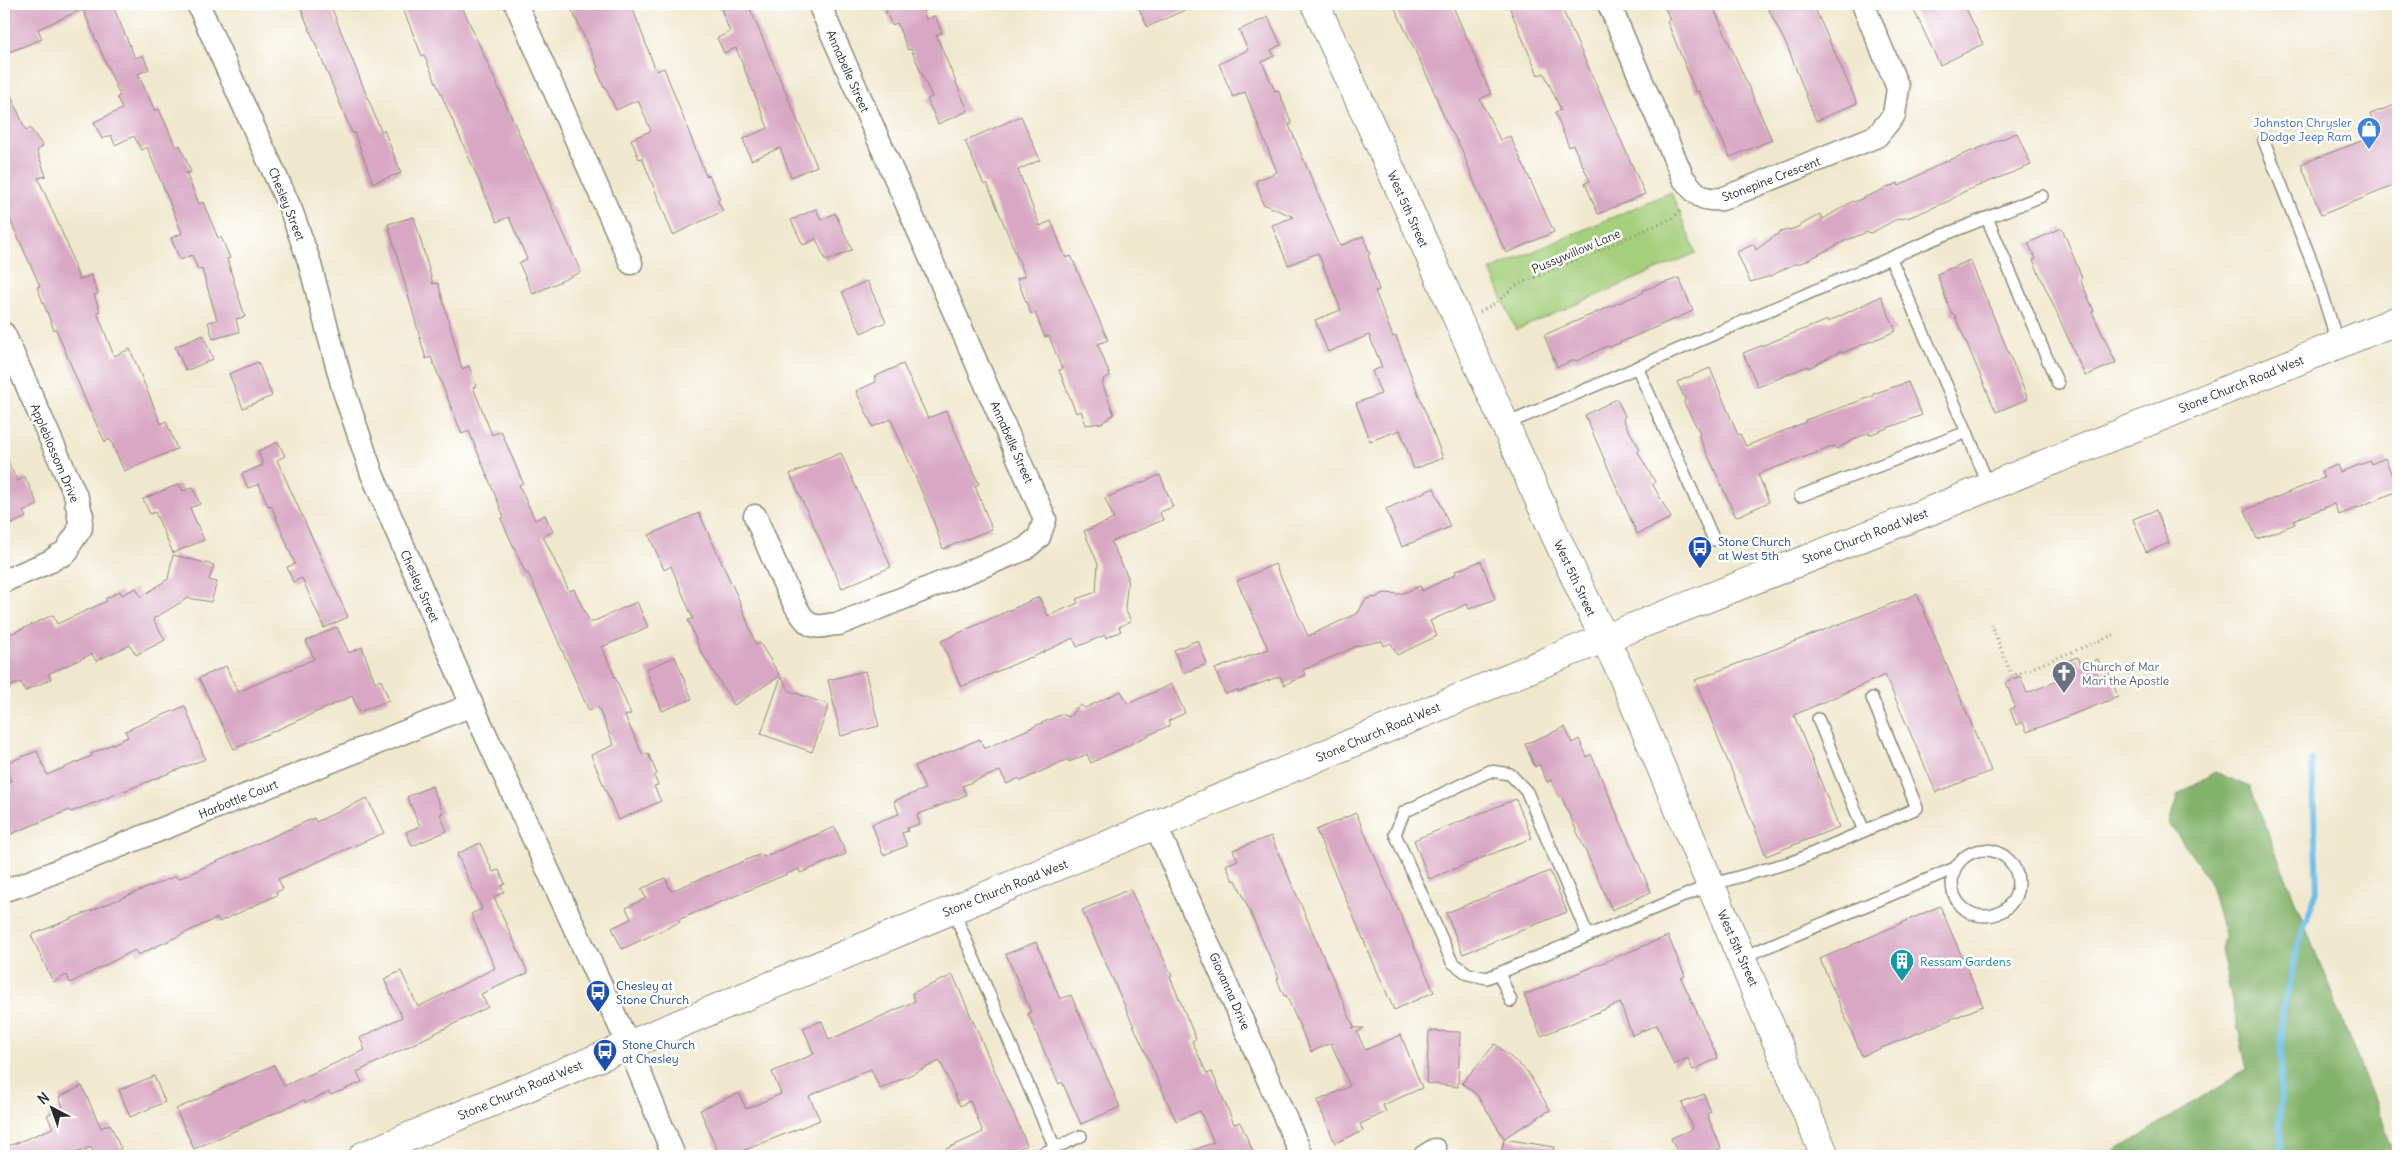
<svg xmlns="http://www.w3.org/2000/svg" width="2402" height="1160" font-family="Delius,sans-serif">
  <rect width="100%" height="100%" fill="#fff"/>
  <filter id="ink" filterUnits="userSpaceOnUse"><feTurbulence type="fractalNoise" baseFrequency=".02" numOctaves="2"/><feDisplacementMap in="SourceGraphic" scale="10" xChannelSelector="R" yChannelSelector="G"/><feConvolveMatrix kernelMatrix="1 2 1 2 8 2 1 2 1" color-interpolation-filters="sRGB"/></filter>
  <filter id="wash" filterUnits="userSpaceOnUse"><feTurbulence type="fractalNoise" baseFrequency=".0096" numOctaves="4" result="noise"/><feDisplacementMap in="SourceGraphic" scale="20" xChannelSelector="R" yChannelSelector="G"/><feGaussianBlur stdDeviation="1.12" result="paint"/><feColorMatrix in="noise" values="0 0 0 0 0 0 0 0 0 0 0 0 0 0 0 0 0 1.4 0 .05"/><feComposite in="paint" operator="in"/></filter>
  <g filter="url(#wash)">
    <rect width="100%" height="100%" fill="#f0e8ce"/>
    <path fill="#a4cf7b" stroke="#687d53" d="M1671 192 1696 253 1516 330 1490 270Z"/>
    <path fill="#83b26b" stroke="#576e4b" d="M2215 772 2250 787 2396 1156H2107L2247 1069 2221 950 2224 935 2208 878 2169 823 2178 794Z"/>
    <g fill="none" stroke-linecap="round" stroke-linejoin="round">
      <path stroke="#6bbee7" stroke-width="6" d="M2280 1156 2282 1015 2298 945 2317 890 2312 760"/>
    </g>
    <g id="blocks">
      <path fill="#d8a7c3" d="M22 4H112L135 58 143 55 149 69 138 74 155 111 159 109 176 147 180 145 191 172 186 173 199 204 203 202 218 238 221 237 230 258 227 259 245 317 236 319 239 332 213 339 208 322 217 320 202 269 198 270 192 255 180 260 171 238 182 233 147 147 141 150 134 136 115 145 111 135 102 139 94 122 122 109 117 97 120 96 83 9 38 29 42 39 4 54V11Z
        M299 4H330L381 131 384 130 401 173 373 183 354 132 352 133Z
        M401 4H461L581 272 533 294 519 263 527 259 509 217 497 222 424 55 422 56Z
        M569 4H631L656 71 664 68 706 176 709 175 720 199 717 200 723 211 673 235 642 158 639 159 631 139 651 131 638 100 616 110 605 86 604 87 596 68 598 67Z
        M719 4H748L817 166 791 177 780 148 751 160 743 139 768 128 736 48 724 53 717 38 730 32Z
        M889 4H935L936 6 923 11 926 19 935 16 942 33 936 35 968 111 938 124 927 99 932 97 911 49 908 50 897 23 892 25 885 10 891 8Z
        M1137 4H1198L1147 27Z
        M1393 4H1452L1491 94 1480 99 1500 140 1510 136 1554 232 1506 253 1478 192 1462 150 1446 122 1430 82Z
        M1508 4H1560L1645 194 1598 214 1585 183 1590 181 1573 145 1569 147 1555 112 1561 110 1544 73 1538 75Z
        M1663 4H1712L1772 140 1730 157 1699 91 1696 92 1667 21 1670 19Z
        M1766 4H1813L1857 103 1816 121 1788 48Z
        M1911 4H1964L1983 44 1940 65Z
        M1268 17 1281 45 1271 50 1274 56 1262 62 1275 91 1278 90 1292 124 1289 125 1340 246 1363 236 1370 254 1368 255 1379 290 1375 291 1393 337 1396 336 1443 458 1414 469 1400 430 1370 441 1356 403 1381 394 1372 371 1382 367 1369 335 1328 352 1315 320 1341 310 1318 253 1288 265 1272 225 1294 217 1263 204 1256 181 1277 172 1245 92 1233 97 1219 64 1248 50 1239 30Z
        M4 79 26 131 30 128 43 146 37 151 46 176 38 178 68 246 79 280 91 275 98 294 94 295 100 311 97 312 114 356 130 349 161 424 166 421 177 449 124 471 110 439 105 442 89 409 56 329 54 330 37 287 40 286 4 206Z
        M2398 104V184L2321 215 2301 164 2377 135 2370 114Z
        M1021 116 1040 160 1018 170 1040 226 1051 221 1066 258 1071 256 1108 340 1098 344 1110 376 1103 379 1104 382 1102 383 1114 414 1102 423 1086 425 1081 411 1076 413 1059 370 1062 369 1049 336 1045 337 1035 313 1031 314 1017 279 1025 276 987 183 984 185 965 141Z
        M2017 133 2031 165 1963 192 1949 201 1910 217 1895 220 1871 233 1867 232 1843 242 1804 262 1792 265 1771 276 1750 282 1737 252 1754 244 1756 250 1780 232 1796 228 1820 214 1823 219 1853 201 1854 202 1898 183 1899 186 1942 163Z
        M816 209 821 220 835 213 852 250 826 261 816 239 803 245 791 220Z
        M414 217 433 284 438 283 462 369 469 366 476 386 473 387 492 435 501 431 523 483 519 485 535 520 545 515 553 532 543 536 569 591 574 589 590 623 637 602 648 627 602 647 631 714 625 716 643 755 648 753 657 774 654 776 658 785 654 786 661 801 618 820 591 755 614 745 598 707 589 711 528 573 526 574 501 519 504 517 469 431 462 434 431 357 426 359 388 224Z
        M2062 228 2082 278 2080 279 2094 311 2092 312 2116 363 2085 376 2033 260 2036 259 2028 243Z
        M1970 260 2028 399 1996 412 1954 314 1952 315 1937 274Z
        M1679 278 1693 311 1610 347 1607 346 1577 361 1574 360 1557 367 1544 335 1644 292 1643 290Z
        M867 281 886 322 861 333 842 292Z
        M1881 296 1896 331 1842 353 1841 351 1809 368 1808 366 1758 387 1743 353 1828 320V322Z
        M203 335 213 359 186 371 175 347Z
        M258 362 272 396 243 408 229 374Z
        M903 364 928 418 946 411 979 484 975 486 992 529 943 549 929 509 891 419 873 427 856 391 876 382 874 377Z
        M1710 368 1738 435 1740 434 1746 446 1806 422 1805 420 1874 396 1873 394 1908 382 1922 415 1869 435V432L1836 449 1835 446 1758 474 1769 502 1736 517 1699 436 1700 433 1684 403 1685 399 1677 382Z
        M1617 399 1625 416 1623 419 1628 429 1640 449 1638 452 1655 482 1653 485 1671 518 1637 534 1585 415Z
        M278 442 285 456 277 460 348 617 324 628 302 578 293 582 287 567 295 564 271 505 268 506 259 484 248 488 242 474 263 465 258 451Z
        M4 453 17 481 25 477 38 505 23 512 26 517 4 528Z
        M841 453 891 567 842 588 790 474Z
        M2385 458 2398 491 2339 515 2334 504 2293 520 2295 524 2257 539 2245 510 2324 478 2321 471 2337 465 2340 472 2370 461 2371 464Z
        M1160 475 1173 507 1160 512 1163 520 1111 542 1128 577 1125 609 1131 621 1119 627 1121 631 1106 638 1105 635 1077 647 1073 638 1031 658V657L961 687 941 641 1039 597 1048 616 1078 603 1076 599 1096 592 1098 564 1084 531 1114 519 1105 498Z
        M179 484 183 491 193 487 200 504 190 508 204 540 173 553 155 512 150 514 143 499Z
        M1434 488 1450 527 1402 547 1386 509Z
        M2156 510 2169 543 2146 552 2133 519Z
        M699 513 739 600 756 645 760 643 780 676 734 705 700 650 688 620 693 619 671 566 664 570 649 535Z
        M173 555 214 565 209 580 217 582 211 602 188 598 153 619 165 640 136 655 130 645 96 661 92 654 48 674 51 679 25 691 21 682 4 689V637L53 615 57 624 107 601 105 599 120 591 122 595 136 588 141 597 168 579Z
        M1481 561 1495 599 1469 609 1467 604 1430 621 1437 636 1397 655 1391 643 1384 646 1382 641 1357 646 1303 670 1306 675 1284 685 1280 676 1238 692V690L1225 694 1215 669 1268 649 1237 581 1275 564 1308 636 1358 613 1365 600 1372 597 1375 598 1384 593 1401 594 1420 586 1422 591 1456 574 1455 571Z
        M1917 594 1991 771 1936 792 1885 675 1794 715 1839 827 1766 856 1695 680Z
        M337 627 349 653 362 647 375 682 381 680 389 700 359 712 352 696 234 749 199 678 226 666 238 692 314 659 306 641Z
        M1198 640 1207 664 1183 673 1174 650Z
        M675 657 692 699 662 711 646 669Z
        M2078 657 2081 666 2098 659 2103 672 2108 670 2118 697 2027 732 2023 722 2016 725 2010 709 2015 707 2006 682 2020 676 2027 693 2068 677 2063 662Z
        M865 671 879 726 841 736 828 680Z
        M781 677 790 691 829 705 812 752 761 734Z
        M1172 684 1185 713 1168 721 1170 725 1091 763 1087 754 1069 762 1068 759 1021 781 1019 778 1007 784 1000 771 962 786 966 795 917 815 920 824 907 828 908 831 902 833 907 846 883 855 872 824 899 814 894 801 925 789 915 766 980 739 984 749 1062 714 1069 717 1080 705 1085 708 1121 691 1128 704Z
        M185 706 205 759 71 812 69 810 9 835 4 824V784L11 781 4 764 37 751 47 775 92 756 91 754 128 737 125 731Z
        M1565 727 1572 743 1579 739 1587 757 1591 754 1651 892 1612 910 1561 796 1559 797 1551 780 1547 782 1539 764 1535 767 1525 744Z
        M432 786 443 813 440 814 447 831 412 846 406 832 420 826 407 797Z
        M367 798 384 833 278 879 283 889 276 892 277 895 219 922 217 918 138 955 135 950 70 983 67 975 53 982 31 935 176 876 178 879 314 818 316 822Z
        M1516 799 1532 838 1429 879 1414 840Z
        M1356 813 1434 992 1394 1010 1316 830Z
        M835 827 846 854 800 873 799 869 678 920 680 922 622 949 612 928 631 919 626 908 646 898 641 889 665 878 671 891 761 854 763 857Z
        M1271 836 1354 1027 1352 1028H1364L1357 1032 1365 1050 1401 1035 1422 1088 1383 1105 1386 1112 1360 1124 1363 1131 1335 1143 1317 1101 1350 1086 1331 1043 1311 1052 1286 995 1284 996 1277 979 1279 978 1236 880 1233 881 1226 865 1238 860 1233 850Z
        M480 843 493 872 499 870 505 884 501 886 504 892 494 897 528 973 481 994 488 1007 357 1072 362 1082 331 1095 329 1092 305 1103 304 1100 194 1149 176 1109 274 1065 284 1086 365 1050 360 1038 402 1017 384 979 401 971 418 1007 495 968 471 914 482 909 457 854Z
        M1550 871 1567 912 1463 954 1446 913Z
        M1130 889 1172 976 1170 977 1196 1039 1192 1041 1207 1074 1212 1072 1234 1124 1240 1122 1255 1156H1181L1214 1142 1200 1111 1176 1121 1082 910Z
        M1940 906 1983 1006 1862 1056 1820 959Z
        M1668 936 1685 976 1681 978 1718 1058 1693 1070 1688 1058 1674 1065 1657 1025 1632 1035 1620 1003 1541 1036 1524 995Z
        M1036 942 1060 999 1071 995 1120 1107 1081 1124 1062 1082 1059 1084 1040 1042 1028 1013 1031 1012 1006 954Z
        M953 975 1027 1145 1000 1156H931L983 1132 970 1101 960 1106 940 1061 880 1089 871 1069 809 1096 820 1120 730 1156H720L700 1110 739 1093 746 1109 781 1094 772 1072 814 1054 803 1028 822 1021 829 1040 915 1001 912 993Z
        M1429 1031 1460 1032 1458 1087 1426 1083Z
        M1495 1044 1527 1071 1550 1110 1504 1138 1477 1095 1462 1083Z
        M154 1076 165 1102 130 1117 119 1090Z
        M82 1086 101 1128 110 1124 121 1149 105 1156H95L91 1147 70 1156H4V1148L53 1128 47 1115 63 1107 59 1097Z
        M1704 1094 1711 1112 1707 1114 1721 1148 1715 1151 1718 1156H1679L1671 1138 1693 1129 1682 1103Z
        M1504 1139 1554 1147 1553 1156H1501Z"/>
    </g>
  </g>
  <g filter="url(#ink)">
    <use href="#blocks" fill-opacity="0" stroke="#8e8a7c" stroke-width="1"/>
    <g fill="none" stroke-linecap="round" stroke-linejoin="round">
      <defs>
        <path id="service" d="M2264 141 2315 270 2338 344
          M1987 218 2058 384
          M1891 259 1967 432 1989 487
          M1637 367 1714 540
          M1504 425 1941 236 2042 196
          M1800 496 1967 432
          M1818 719 1864 831
          M1952 883a33 33 0 1 1 66 0a33 33 0 1 1-66 0Z
          M953 910 1055 1148
          M1588 936 1527 792 1510 774 1490 771 1404 812 1395 834 1452 962 1468 974 1487 978 1710 885 1795 861 1917 808 1872 698
          M1743 957 1955 868
          M1499 973 1511 1001
          M1037 1156 1081 1136"/>
        <path id="minor" d="M198 4 291 210 309 261 343 388 372 474 472 705 628 1044 674 1156
          M516 4 631 263
          M1609 4 1683 178C1696 194 1700 201 1722 199L1877 136 1894 115 1898 88 1863 4
          M4 334 78 501 76 503 80 508 78 510 82 515 79 517 81 523 79 526 81 528 68 547V551L63 555H59L51 561 4 581
          M755 516C764 535 794 616 810 624 821 630 828 623 839 624L1025 549 1039 537 1045 519 819 4
          M1156 826 1302 1156
          M4 890 22 885 472 705
          M1425 1156 1435 1150"/>
        <path id="tertiary" d="M1315 4C1364 110 1413 217 1460 324 1512 440 1563 556 1620 670L1825 1156"/>
        <path id="secondary" d="M363 1156 1565 654 1932 510 2398 320"/>
      </defs>
      <use href="#service" stroke="#8e8a7c" stroke-width="14"/>
      <use href="#minor" stroke="#8e8a7c" stroke-width="25"/>
      <use href="#tertiary" stroke="#8e8a7c" stroke-width="30"/>
      <use href="#secondary" stroke="#8e8a7c" stroke-width="30"/>
      <path stroke="#8e8a7c" stroke-width="3" stroke-dasharray="1 4" stroke-linecap="butt" d="M1480 312 1496 303 1515 286 1673 218 1682 209
        M1991 624 2012 676 2116 634"/>
      <use href="#service" stroke="#fff" stroke-width="11"/>
      <use href="#minor" stroke="#fff" stroke-width="22"/>
      <use href="#tertiary" stroke="#fff" stroke-width="28"/>
      <use href="#secondary" stroke="#fff" stroke-width="28"/>
    </g>
  </g>
  <defs>
    <symbol id="shop-pin" viewBox="-11 -11 22 30"><path d="M0 17L-7.5 6A9.5 9.5 0 1 1 7.5 6Z" fill="#3f7fe0" stroke="#fff"/><path d="M-5-2.5h2.3a2.7 3.5 0 0 1 5.4 0H5L5.5 6h-11ZM-1.5-2.5h3a1.5 2.3 0 0 0-3 0Z" fill="#fff"/></symbol>
    <symbol id="bus-pin" viewBox="-11 -11 22 30"><path d="M0 17L-7.5 6A9.5 9.5 0 1 1 7.5 6Z" fill="#1a4fb4" stroke="#fff"/><path d="M-5-6H5V4H4V6H2V4H-2V6H-4V4H-5ZM-3.5-4V0h7V-4ZM-3.5 1.2v1.5H-2V1.2ZM2 1.2v1.5H3.5V1.2Z" fill="#fff"/></symbol>
    <symbol id="church-pin" viewBox="-11 -11 22 30"><path d="M0 17L-7.5 6A9.5 9.5 0 1 1 7.5 6Z" fill="#6b7280" stroke="#fff"/><path d="M-1.2-6h2.4v3.5h3.3v2.4h-3.3V6h-2.4V-.1h-3.3v-2.4h3.3Z" fill="#fff"/></symbol>
    <symbol id="building-pin" viewBox="-11 -11 22 30"><path d="M0 17L-7.5 6A9.5 9.5 0 1 1 7.5 6Z" fill="#0f9aa8" stroke="#fff"/><path d="M-4-6H4V6H1V3H-1V6H-4ZM-2.5-4.3h1.7v1.8h-1.7ZM.8-4.3h1.7v1.8H.8ZM-2.5-1h1.7V.8h-1.7ZM.8-1h1.7V.8H.8Z" fill="#fff"/></symbol>
  </defs>
  <g fill-rule="evenodd">
    <use href="#shop-pin" x="2355" y="115" width="28" height="38"/>
    <use href="#bus-pin" x="1686" y="534" width="28" height="38"/>
    <use href="#church-pin" x="2050" y="659" width="28" height="38"/>
    <use href="#building-pin" x="1888" y="947" width="28" height="38"/>
    <use href="#bus-pin" x="584" y="978" width="28" height="38"/>
    <use href="#bus-pin" x="591" y="1037" width="28" height="38"/>
  </g>
  <g text-anchor="middle" dominant-baseline="central" stroke-width="5" stroke-linejoin="round" paint-order="stroke">
    <g font-size="12" fill="#2b2b2b" stroke="#fff">
      <text transform="translate(848 71) rotate(66)">Annabelle Street</text>
      <text transform="translate(1771 179) rotate(-21)">Stonepine Crescent</text>
      <text transform="translate(287 204) rotate(68)">Chesley Street</text>
      <text transform="translate(1408 209) rotate(66)">West 5th Street</text>
      <text transform="translate(1576 251) rotate(-23)">Pussywillow Lane</text>
      <text transform="translate(2241 384) rotate(-22)">Stone Church Road West</text>
      <text transform="translate(1012 442) rotate(66)">Annabelle Street</text>
      <text transform="translate(55 453) rotate(67)">Appleblossom Drive</text>
      <text transform="translate(1865 536) rotate(-21)">Stone Church Road West</text>
      <text transform="translate(1575 578) rotate(65)">West 5th Street</text>
      <text transform="translate(420 586) rotate(66)">Chesley Street</text>
      <text transform="translate(1378 732) rotate(-23)">Stone Church Road West</text>
      <text transform="translate(238 799) rotate(-22)">Harbottle Court</text>
      <text transform="translate(1005 888) rotate(-22)">Stone Church Road West</text>
      <text transform="translate(1738 948) rotate(66)">West 5th Street</text>
      <text transform="translate(1230 991) rotate(66)">Giovanna Drive</text>
      <text transform="translate(520 1090) rotate(-23)">Stone Church Road West</text>
    </g>
    <g font-size="12" fill="#366cbe" stroke="#fff" text-anchor="end">
      <text x="2352" y="122">Johnston Chrysler<tspan x="2352" dy="14">Dodge Jeep Ram</tspan></text>
    </g>
    <g font-size="12" fill="#164399" stroke="#fff" text-anchor="start">
      <text x="1718" y="541">Stone Church<tspan x="1718" dy="14">at West 5th</tspan></text>
      <text x="616" y="985">Chesley at<tspan x="616" dy="14">Stone Church</tspan></text>
      <text x="622" y="1044">Stone Church<tspan x="622" dy="14">at Chesley</tspan></text>
    </g>
    <g font-size="12" fill="#5b616d" stroke="#fff" text-anchor="start">
      <text x="2082" y="666">Church of Mar<tspan x="2082" dy="14">Mari the Apostle</tspan></text>
    </g>
    <g font-size="12" fill="#0d838f" stroke="#fff" text-anchor="start">
      <text x="1920" y="961">Ressam Gardens</text>
    </g>
  </g>
  <rect width="2402" height="1160" fill="none" stroke="#fff" stroke-width="20"/>
  <g transform="translate(52 1108) rotate(319)" stroke="#ffffff" stroke-width="4" paint-order="stroke">
  <path d="M0-4L9 19L0 12L-9 19Z" fill="#2b2b2b"/>
  <text y="-8" font-size="14" font-weight="bold" text-anchor="middle" fill="#2b2b2b">N</text>
  </g>
</svg>
